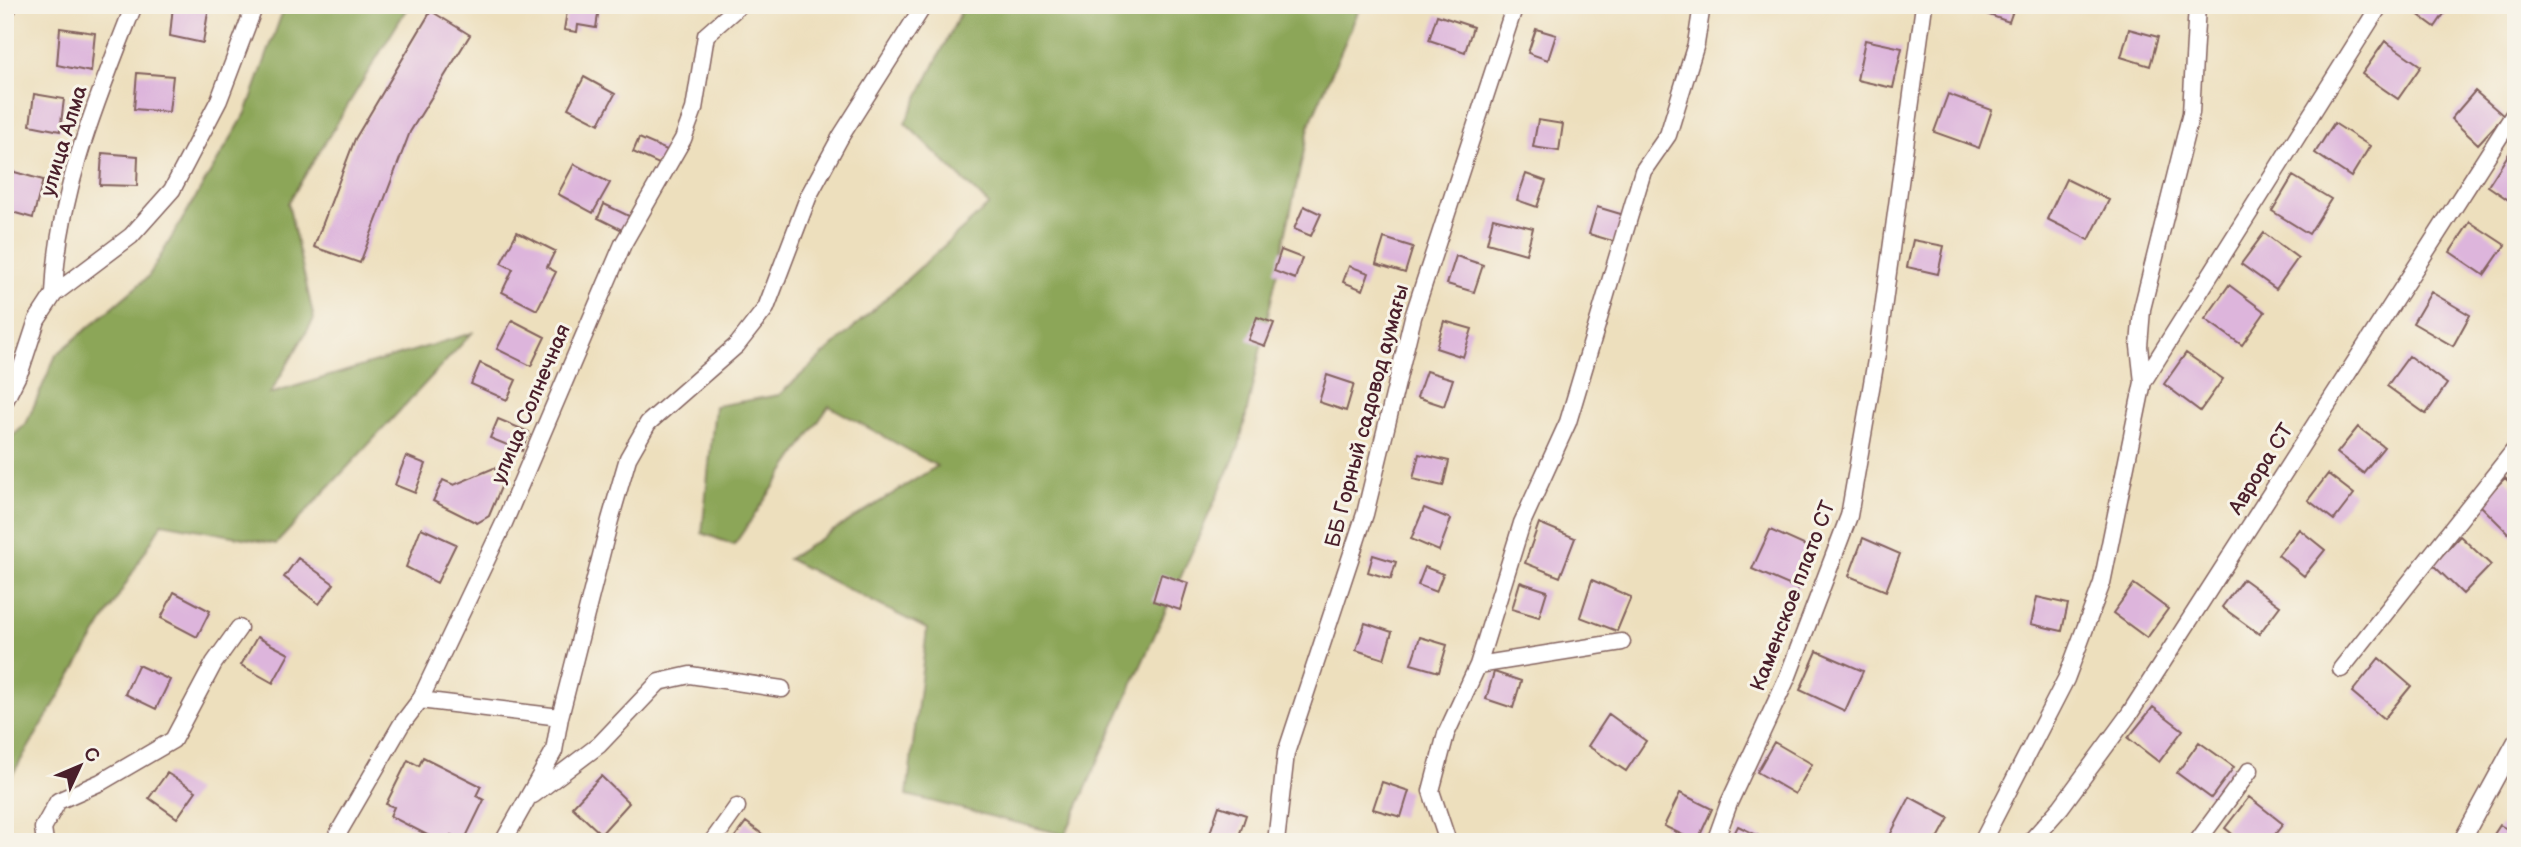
<svg xmlns="http://www.w3.org/2000/svg" width="2521" height="847" font-family="'Balsamiq Sans',sans-serif">
  <rect width="100%" height="100%" fill="#f7f3e8"/>
  <filter id="ink" filterUnits="userSpaceOnUse"><feTurbulence type="fractalNoise" baseFrequency=".0143" numOctaves="2"/><feDisplacementMap in="SourceGraphic" scale="14" xChannelSelector="R" yChannelSelector="G"/><feConvolveMatrix kernelMatrix="1 2 1 2 8 2 1 2 1" color-interpolation-filters="sRGB"/></filter>
  <filter id="wash" filterUnits="userSpaceOnUse"><feTurbulence type="fractalNoise" baseFrequency=".00686" numOctaves="4" result="noise"/><feDisplacementMap in="SourceGraphic" scale="28" xChannelSelector="R" yChannelSelector="G"/><feGaussianBlur stdDeviation="1.57" result="paint"/><feColorMatrix in="noise" values="0 0 0 0 0 0 0 0 0 0 0 0 0 0 0 0 0 1.4 0 .05"/><feComposite in="paint" operator="in"/></filter>
  <g filter="url(#wash)">
    <rect width="100%" height="100%" fill="#eddfbd"/>
    <path fill="#8ca658" stroke="#6b6242" stroke-width="2" d="M285 5H409L288 203 314 319 270 394 472 333 276 544 162 523 5 787V443L26 424 56 355 148 277 246 113Z
      M959 5H1361L1310 123 1239 447 1065 835 907 795 927 629 788 559 937 466 829 406 734 545 702 533 715 406 779 395 989 205 905 123 960 14Z"/>
    <g id="blocks">
      <path fill="#ddb5dc" d="M173 5 209 6 203 43 170 36Z
        M568 5 599 8 596 28 578 25 577 32 564 30Z
        M1961 5H2015L2009 22Z
        M2405 5H2450L2435 27Z
        M431 11 470 35 410 132 360 263 314 247 355 139Z
        M1437 15 1473 27 1465 52 1429 40Z
        M60 28 95 33 91 72 57 65Z
        M1536 29 1556 35 1548 60 1528 53Z
        M2129 29 2158 37 2150 66 2121 57Z
        M1865 40 1902 48 1893 88 1857 80Z
        M2385 41 2421 66 2398 99 2362 74Z
        M137 73 173 76 169 112 134 109Z
        M584 77 615 94 599 124 568 108Z
        M2475 91 2504 116 2478 144 2451 119Z
        M34 94 64 99 60 131 30 125Z
        M1948 94 1992 110 1979 148 1934 132Z
        M1538 120 1563 124 1559 151 1533 147Z
        M2334 123 2370 146 2351 177 2315 153Z
        M639 138 667 150 661 165 633 152Z
        M2510 152 2516 155V205L2488 186Z
        M102 153 138 156 137 186 100 185Z
        M574 164 610 183 593 213 558 194Z
        M11 171 43 180 33 218 5 210Z
        M1526 174 1546 181 1537 207 1517 200Z
        M2293 176 2331 199 2309 234 2272 211Z
        M2066 179 2109 200 2089 240 2047 219Z
        M604 204 631 217 624 231 598 218Z
        M1304 206 1321 214 1311 236 1294 229Z
        M1597 207 1624 215 1616 242 1589 234Z
        M1493 218 1533 228 1526 254 1487 243Z
        M2470 222 2505 245 2484 275 2450 252Z
        M517 232 555 251 547 267 556 272 537 310 502 292 513 269 501 263Z
        M2264 233 2298 258 2276 289 2241 264Z
        M1384 238 1413 247 1405 273 1376 264Z
        M1913 240 1944 246 1938 274 1907 267Z
        M1281 250 1302 258 1295 279 1274 271Z
        M1456 256 1483 265 1474 292 1447 284Z
        M1349 266 1369 273 1363 290 1343 282Z
        M2229 285 2265 312 2242 345 2205 319Z
        M2431 292 2470 315 2453 346 2413 323Z
        M1257 317 1274 323 1265 346 1248 340Z
        M512 320 545 337 531 366 497 349Z
        M1444 321 1472 329 1463 357 1436 348Z
        M2186 353 2223 379 2200 411 2164 384Z
        M2409 356 2447 384 2426 414 2387 386Z
        M480 363 516 380 507 400 471 384Z
        M1426 371 1453 379 1444 406 1417 397Z
        M1327 375 1354 384 1346 411 1319 402Z
        M498 419 529 432 522 451 490 438Z
        M2358 427 2384 447 2363 473 2337 453Z
        M1419 454 1449 461 1443 486 1413 479Z
        M406 456 426 464 415 493 395 485Z
        M494 468 504 480 489 516 477 523 433 501 443 480 454 485Z
        M2328 474 2354 494 2334 520 2308 500Z
        M2505 478 2516 489V532L2511 536 2479 504Z
        M1424 508 1451 519 1439 551 1411 539Z
        M1539 523 1575 538 1560 577 1525 563Z
        M421 528 456 544 437 583 406 567Z
        M2299 529 2325 550 2304 576 2278 555Z
        M1770 530 1815 550 1798 589 1752 569Z
        M2460 536 2491 565 2463 594 2433 565Z
        M1863 538 1900 554 1886 591 1849 576Z
        M1373 555 1396 562 1391 579 1368 572Z
        M298 558 334 584 319 604 284 577Z
        M1425 567 1443 574 1436 592 1418 585Z
        M1161 574 1188 583 1180 610 1153 601Z
        M2243 579 2280 606 2259 634 2222 607Z
        M1592 580 1631 597 1617 631 1580 617Z
        M1520 582 1547 591 1539 617 1512 609Z
        M2134 584 2168 609 2147 638 2113 613Z
        M174 592 210 611 197 637 161 618Z
        M2037 597 2068 604 2062 631 2031 624Z
        M1365 623 1392 632 1384 659 1356 650Z
        M257 637 289 654 273 683 241 665Z
        M1420 637 1447 645 1439 672 1411 664Z
        M1817 651 1863 671 1845 711 1800 690Z
        M2379 658 2411 686 2384 719 2352 692Z
        M138 665 170 680 156 709 125 694Z
        M1494 672 1521 681 1513 708 1486 699Z
        M2153 707 2183 730 2159 762 2128 738Z
        M1609 714 1646 741 1626 771 1588 746Z
        M1774 742 1812 764 1795 794 1757 772Z
        M2199 742 2234 767 2211 798 2177 773Z
        M423 757 481 786 476 796 484 800 464 841 451 835 448 842H441L390 816 394 807 386 804 408 760 419 766Z
        M167 773 196 791 177 818 149 798Z
        M601 776 629 803 601 834 572 807Z
        M1382 782 1409 791 1401 817 1373 809Z
        M1680 793 1712 809 1697 842 1664 826Z
        M1910 797 1949 818 1936 842H1898L1889 837Z
        M2249 797 2283 824 2269 842H2242L2225 828Z
        M1219 806 1246 815 1237 842 1210 833Z
        M746 822 773 842H731Z
        M2500 825 2516 834V842H2489Z
        M1738 826 1771 842H1730Z"/>
    </g>
  </g>
  <g filter="url(#ink)">
    <use href="#blocks" fill-opacity="0" stroke="#83625e" stroke-width="2"/>
    <g fill="none" stroke-linecap="round" stroke-linejoin="round">
      <defs>
        <path id="street" d="M54 294C57 194 98 97 134 5
          M2143 382 2380 5
          M5 401 21 369 37 320 54 294 131 236 172 190 219 100 255 5
          M1478 665 1622 642
          M2341 669 2516 448
          M560 717 420 700 504 523 623 244 683 139 694 109 706 35 740 5
          M533 795 599 745 659 682 690 675 782 689
          M45 842 43 828 58 801 101 782 173 740 214 663 239 628
          M333 842 401 725 420 700
          M503 842 554 751 560 717 610 520 628 458 648 423 737 345 766 308 809 195 841 136 924 5
          M712 842 737 807
          M1276 842 1286 753 1365 514 1413 317 1515 5
          M1448 842 1431 791 1446 734 1478 665 1522 523 1568 422 1643 171 1668 135 1696 44 1702 5
          M1715 842 1729 803 1788 676 1849 516 1877 354 1924 5
          M1982 842 2066 679 2102 583 2143 382 2139 346 2142 309 2191 113 2197 5
          M2030 842 2061 807 2130 713 2516 111
          M2197 842 2250 770
          M2461 842 2516 741"/>
        <path id="secondary" d="M5 6V5"/>
      </defs>
      <use href="#street" stroke="#83625e" stroke-width="19"/>
      <use href="#secondary" stroke="#83625e" stroke-width="26"/>
      <use href="#street" stroke="#fff" stroke-width="16"/>
      <use href="#secondary" stroke="#fce5d0" stroke-width="23"/>
    </g>
  </g>
  <g text-anchor="middle" dominant-baseline="central" stroke-width="6" stroke-linejoin="round" paint-order="stroke">
    <g font-size="21" fill="#4a1f2b" stroke="#f7f3e8">
      <text transform="translate(64 141) rotate(-73)">улица Алма</text>
      <text transform="translate(531 404) rotate(-67)">улица Солнечная</text>
      <text transform="translate(1367 416) rotate(-75)">ББ Горный садовод аумағы</text>
      <text transform="translate(2261 469) rotate(-58)">Аврора СТ</text>
      <text transform="translate(1793 596) rotate(-69)">Каменское плато СТ</text>
    </g>
  </g>
  <rect width="2521" height="847" fill="none" stroke="#f7f3e8" stroke-width="28"/>
  <g transform="translate(80 766) rotate(46)" stroke="#f7f3e8" stroke-width="5" paint-order="stroke">
  <path d="M0-5L12 26L0 18L-12 26Z" fill="#4a1f2b"/>
  <text y="-10" font-size="19" font-weight="bold" text-anchor="middle" fill="#4a1f2b">С</text>
  </g>
</svg>
